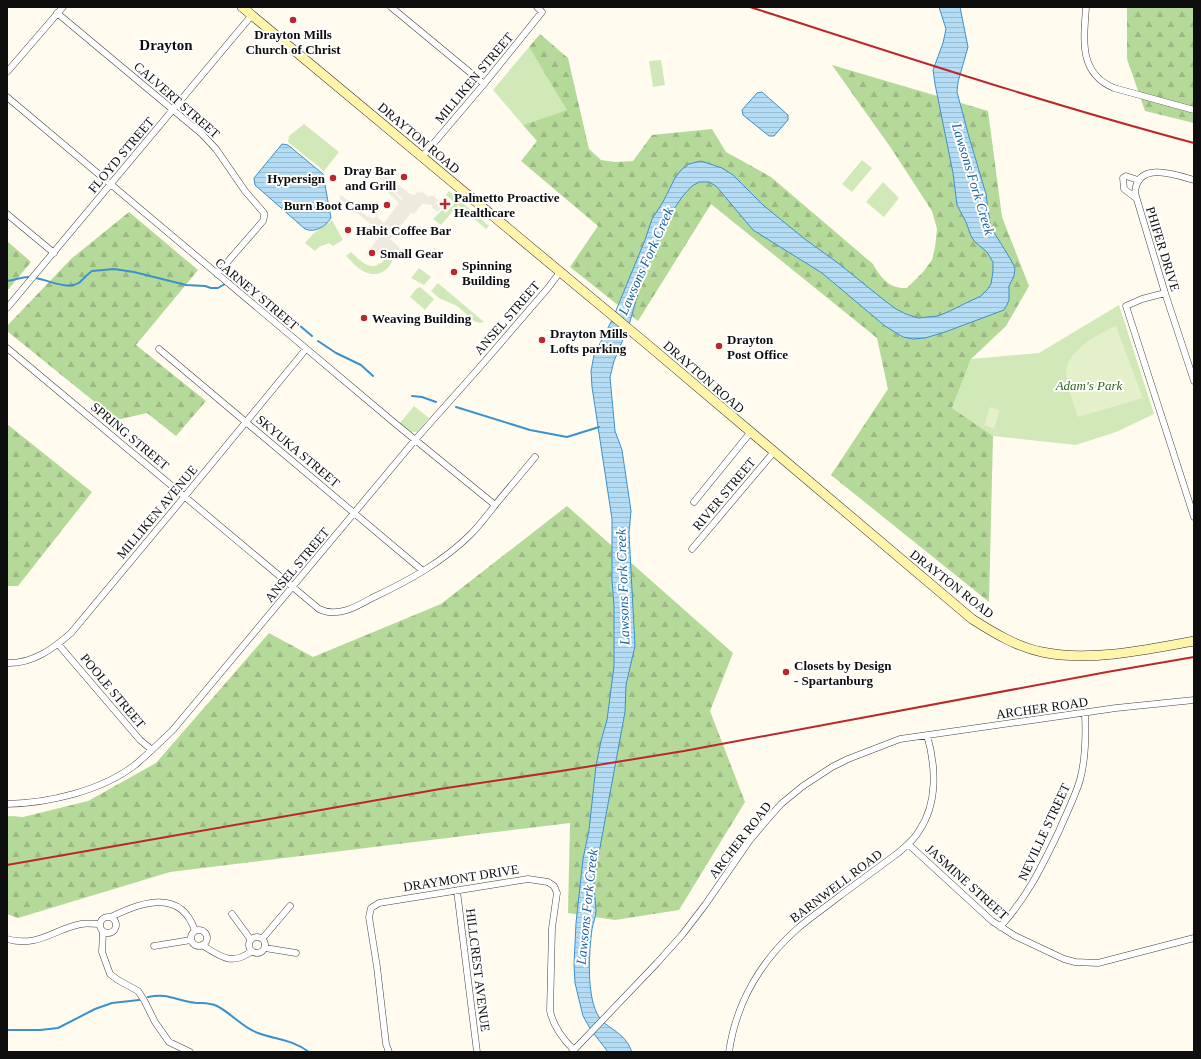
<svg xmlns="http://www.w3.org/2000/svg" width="1201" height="1059" font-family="Georgia,serif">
  <defs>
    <pattern id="forest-firs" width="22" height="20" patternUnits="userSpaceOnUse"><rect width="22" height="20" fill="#b5d998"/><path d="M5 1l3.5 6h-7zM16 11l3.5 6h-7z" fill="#9ab982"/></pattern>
    <pattern id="water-rules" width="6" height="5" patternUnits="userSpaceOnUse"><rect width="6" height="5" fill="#b4dcf5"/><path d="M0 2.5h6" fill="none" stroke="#9abcd1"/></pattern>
  </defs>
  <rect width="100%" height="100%" fill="#fffcef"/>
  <path fill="#d1e9b9" d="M529 47 568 110 523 125 493 90Z
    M661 60 665 85 653 87 649 61Z
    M304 124 339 152 324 171 288 142 289 136Z
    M862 160 872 168 852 192 842 184Z
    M883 182 899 198 884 217 866 202Z
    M449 191 489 226 486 229 458 205 441 225 433 219 442 210 446 213 455 203 446 195Z
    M332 220 343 240 333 246 329 243 319 247 315 251 305 243 313 234Z
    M351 252C359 259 369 271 379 264 384 262 385 259 385 254L393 253C394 267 380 279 365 272 358 269 352 262 346 256Z
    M419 268 431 277 424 285 411 278Z
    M438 283 484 322 480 323 474 321 457 306 439 298 431 291Z
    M420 287 434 299 425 310 410 297 416 289Z
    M1119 305 1154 414 1116 432 1076 445 993 436 952 408 971 359 1039 353Z
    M414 406 429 418 417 432H411L400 423Z"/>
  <path fill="url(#forest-firs)" d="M1127 7H1194V123L1145 111 1127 59Z
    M540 34 568 58 589 149 601 160 615 162 633 161 652 135 712 129 726 152 771 177 873 264C881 278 889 289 907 288L923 272 932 260 935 247 937 229 932 211 891 148 832 65 988 111 1002 217 1029 286 1006 326 971 359 952 408 993 436 989 602 831 475 888 389 877 338 711 204 638 321 570 267 598 226 521 161 537 141 523 125 567 110 529 47Z
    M129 212 198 270 136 345 206 401 176 436 147 413 117 420 7 331V326L71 259Z
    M7 241 31 262 7 291Z
    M7 424 92 492 18 586H7Z
    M567 506 733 653 710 711 745 802 679 910 615 920 568 913 570 823 170 872 18 918 7 914V816L23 817 88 801 156 763 269 633 313 657 441 604Z"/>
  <path fill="#e3f0ca" d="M1116 326 1143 398 1078 417C1074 404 1066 386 1066 372 1068 349 1098 334 1116 326Z
    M990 407 1000 410 994 429 984 425Z"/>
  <path fill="#efeade" d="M375 166 410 194 415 195 417 192 419 193 421 191 429 197 432 195 438 200 436 203 441 208 438 212 432 208V205L422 204 414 214 411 213 390 239 401 249 398 252 377 254 372 258 366 254 382 234 339 198 341 195 368 217 369 216 373 219 376 216 384 223 399 203 388 193 390 189 402 200 403 199 371 171Z"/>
  <path fill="url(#water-rules)" stroke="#3c91cb" d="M939 7H960L968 47 958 82 957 92 969 137 986 194 990 224 995 234 1011 260 1015 268 1014 276 1009 286V300L1007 305 1004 310 945 332 925 338 913 339 903 337 885 326 822 273 753 230 716 186 709 182H699L692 186 682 197 672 212 661 233 642 279 629 325 614 361 610 377 615 431 622 450 631 511 629 533 635 646 626 685 625 712 594 880C593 891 596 901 596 911 596 917 593 923 592 929 589 952 586 997 599 1017 606 1027 619 1031 626 1041 629 1044 630 1048 632 1052H608L591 1030 583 1016 575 983 574 964 576 923 583 859 589 830 596 766 601 741 607 720 614 666V606L612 580V519L592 387 591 371 594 355 613 318 645 240 652 219 663 202 675 178 681 170 689 164 701 161 722 168 733 175 763 205 806 240 838 263 884 300 896 309 906 314 918 318 938 316 950 311 966 303 981 296 987 290 991 284 993 271V262L987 252 975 242 971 236 966 222 957 205 953 173 935 84 933 70 943 43 946 29Z
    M762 92 788 115V120L774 136H769L743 115 742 110 757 93Z
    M282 144 288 145 323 174 331 218C325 227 315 233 305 229L255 185 254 178Z"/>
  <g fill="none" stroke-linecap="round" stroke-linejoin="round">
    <path stroke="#3c91cb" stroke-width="2" d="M7 281C14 280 22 277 29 277 43 277 67 292 80 282 84 278 88 274 92 271L114 269 134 272 186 285 205 286 211 288H218L232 280 259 291 312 336
      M318 341 336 353 361 365 373 376
      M412 396 422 397 436 402
      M456 407 530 430 567 437 599 427
      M148 997C167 993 173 999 190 1002 199 1004 208 1002 217 1006 231 1013 243 1028 258 1033 277 1040 291 1039 309 1052
      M7 1030H40L58 1028 95 1009 112 1003 139 1000"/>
    <defs>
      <path id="minor" d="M391 7 484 84
        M1086 7C1084 39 1078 73 1114 88L1194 110
        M57 13 202 134 216 149 245 191 264 213V217L263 221 217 274
        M7 72 63 7
        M7 97 397 425 495 505
        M422 157 484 84 542 12 537 7
        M1194 180C1174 174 1137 161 1135 193L1165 293 1194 381
        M1136 198 1124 189 1123 178 1126 176 1138 180
        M7 214 54 253
        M1165 293 1142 299 1126 306 1194 517
        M7 308 252 15
        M7 348 319 609C337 618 356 607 372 598 408 581 443 562 471 534 480 525 488 514 496 504 509 488 522 473 535 457
        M159 349 423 571
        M694 502 750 433
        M692 549 773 453
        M58 644 140 740 152 750
        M7 663C32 664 53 649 71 633L185 496 306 349
        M7 804C49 803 101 791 135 765 148 754 160 742 172 731L415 440 479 368 548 288 560 272
        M908 844 992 921 1015 936 1064 959 1075 962 1098 963 1194 938
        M457 891 477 1052
        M232 914 251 940
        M100 925a8 8 0 1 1 16 0a8 8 0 1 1-16 0Z
        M111 917C141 902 181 888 195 931
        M1000 927C1028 896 1041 868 1059 831 1066 814 1075 797 1080 780 1086 758 1086 735 1085 713
        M191 938a8 8 0 1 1 16 0a8 8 0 1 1-16 0Z
        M103 932 102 952 110 974 118 980 138 991 144 1000 155 1022 169 1042 190 1052
        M249 945a8 8 0 1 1 16 0a8 8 0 1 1-16 0Z
        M7 939C38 948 54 929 81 924 87 923 94 924 100 924
        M262 939 290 906
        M202 945C221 957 232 966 252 951
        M154 946 191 940
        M265 948 296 953
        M389 1052 386 1044 377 967 369 917 371 908 379 903 528 879 548 882 554 886 557 893 552 928 550 1011C553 1025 563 1040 574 1050
        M572 1052 657 963 682 935 705 905 750 840 766 821 781 804 803 786 832 767 848 759 900 739 1116 708 1194 700
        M729 1052C736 1003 761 961 797 929 811 917 827 906 841 895 860 881 879 867 898 853 906 846 914 840 919 831 938 803 936 766 927 735"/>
      <path id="secondary" d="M242 7 648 345 972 619C994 633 1017 647 1042 652 1088 662 1147 650 1194 641"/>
    </defs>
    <use href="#minor" stroke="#414141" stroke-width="7"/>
    <use href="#secondary" stroke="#303030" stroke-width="10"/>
    <use href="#minor" stroke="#fff" stroke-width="6"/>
    <use href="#secondary" stroke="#fef5ab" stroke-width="9"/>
    <path stroke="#bc272d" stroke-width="2" d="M750 7C897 54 1044 103 1194 143
      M7 865 440 789 561 771 684 751 1107 672 1194 657"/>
  </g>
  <g fill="#bc272d" stroke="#fff" stroke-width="1.5">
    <circle cx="293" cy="20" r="4"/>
    <circle cx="404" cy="177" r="4"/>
    <circle cx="333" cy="178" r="4"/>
    <path d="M443 198h4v4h4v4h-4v4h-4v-4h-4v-4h4z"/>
    <circle cx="387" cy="205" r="4"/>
    <circle cx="348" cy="230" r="4"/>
    <circle cx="372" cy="253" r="4"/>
    <circle cx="454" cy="272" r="4"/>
    <circle cx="364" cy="318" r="4"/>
    <circle cx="542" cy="340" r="4"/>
    <circle cx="719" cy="346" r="4"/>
    <circle cx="786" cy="672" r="4"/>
  </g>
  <g text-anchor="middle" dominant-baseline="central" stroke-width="4" stroke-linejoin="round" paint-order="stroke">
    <g font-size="13" font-weight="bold" fill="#0e0e0e" stroke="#fff" text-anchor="start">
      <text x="293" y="34" text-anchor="middle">Drayton Mills<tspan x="293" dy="15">Church of Christ</tspan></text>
      <text x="396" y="170" text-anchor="end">Dray Bar<tspan x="396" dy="15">and Grill</tspan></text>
      <text x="325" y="178" text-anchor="end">Hypersign</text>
      <text x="454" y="197">Palmetto Proactive<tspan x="454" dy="15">Healthcare</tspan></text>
      <text x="379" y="205" text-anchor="end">Burn Boot Camp</text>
      <text x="356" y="230">Habit Coffee Bar</text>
      <text x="380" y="253">Small Gear</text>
      <text x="462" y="265">Spinning<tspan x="462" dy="15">Building</tspan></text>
      <text x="372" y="318">Weaving Building</text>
      <text x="550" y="333">Drayton Mills<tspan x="550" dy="15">Lofts parking</tspan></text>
      <text x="727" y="339">Drayton<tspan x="727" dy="15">Post Office</tspan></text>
      <text x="794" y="665">Closets by Design<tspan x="794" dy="15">- Spartanburg</tspan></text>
    </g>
    <g font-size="13" fill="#0e0e0e" stroke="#fff">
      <text transform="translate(474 78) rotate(-50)">MILLIKEN STREET</text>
      <text transform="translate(177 100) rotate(41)">CALVERT STREET</text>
      <text transform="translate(419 138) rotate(40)">DRAYTON ROAD</text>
      <text transform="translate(121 155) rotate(-50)">FLOYD STREET</text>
      <text transform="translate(1163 249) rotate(73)">PHIFER DRIVE</text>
      <text transform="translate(257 294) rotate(40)">CARNEY STREET</text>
      <text transform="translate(507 318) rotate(-49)">ANSEL STREET</text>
      <text transform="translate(704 377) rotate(41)">DRAYTON ROAD</text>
      <text transform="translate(130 436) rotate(40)">SPRING STREET</text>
      <text transform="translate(298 451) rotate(40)">SKYUKA STREET</text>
      <text transform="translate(724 494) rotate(-50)">RIVER STREET</text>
      <text transform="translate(157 512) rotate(-50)">MILLIKEN AVENUE</text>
      <text transform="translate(297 565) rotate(-50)">ANSEL STREET</text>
      <text transform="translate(952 584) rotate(38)">DRAYTON ROAD</text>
      <text transform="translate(113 691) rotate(50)">POOLE STREET</text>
      <text transform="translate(1042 708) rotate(-8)">ARCHER ROAD</text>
      <text transform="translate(1044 832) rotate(-65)">NEVILLE STREET</text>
      <text transform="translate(740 840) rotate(-52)">ARCHER ROAD</text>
      <text transform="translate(461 878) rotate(-9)">DRAYMONT DRIVE</text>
      <text transform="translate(967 882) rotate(42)">JASMINE STREET</text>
      <text transform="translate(836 886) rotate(-37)">BARNWELL ROAD</text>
      <text transform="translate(478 970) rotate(83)">HILLCREST AVENUE</text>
    </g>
    <g font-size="13" font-style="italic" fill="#2c651f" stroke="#fff">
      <text x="1089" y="385">Adam's Park</text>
    </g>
    <g font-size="14" font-style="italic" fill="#18629e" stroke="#fff">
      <text transform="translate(973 179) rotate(73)">Lawsons Fork Creek</text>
      <text transform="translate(646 261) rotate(-66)">Lawsons Fork Creek</text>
      <text transform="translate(623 587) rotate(-92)">Lawsons Fork Creek</text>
      <text transform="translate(587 907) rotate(-84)">Lawsons Fork Creek</text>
    </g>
    <g font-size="15" font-weight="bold" fill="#0e0e0e" stroke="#fff">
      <text x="166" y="45">Drayton</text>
    </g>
  </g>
  <rect width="1201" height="1059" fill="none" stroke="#0e0e0e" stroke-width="16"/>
</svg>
